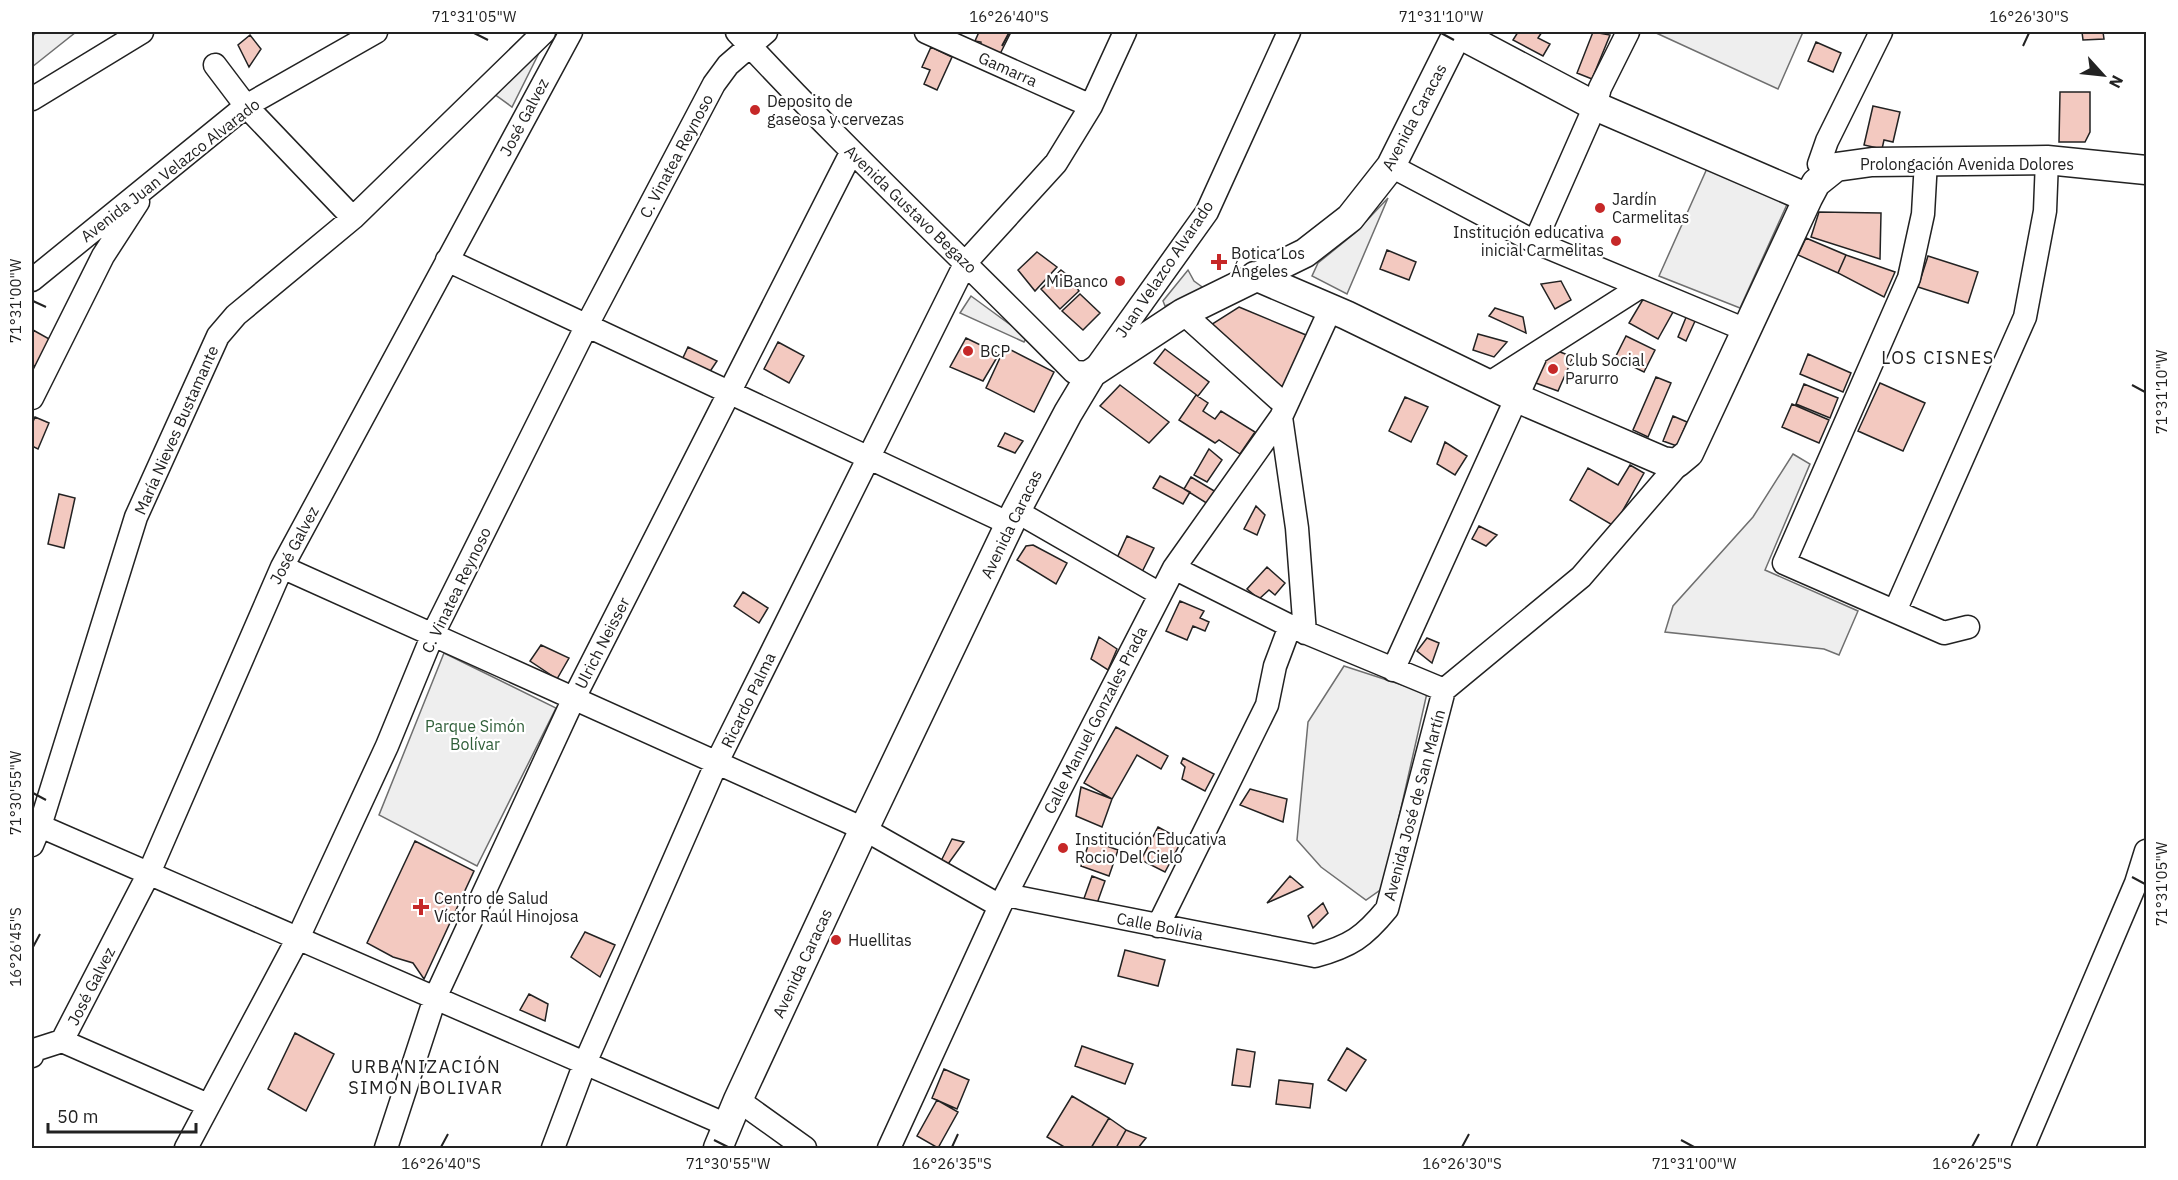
<svg xmlns="http://www.w3.org/2000/svg" width="2178" height="1180" font-family="'IBM Plex Sans',sans-serif">
  <rect width="100%" height="100%" fill="#fff"/>
  <path fill="#eee" stroke="#6f6f6f" stroke-width="1.5" d="M36 32H76L32 67V37Z
    M1654 32H1803L1778 89Z
    M542 47 512 107 490 91Z
    M1709 164 1789 200 1740 308 1659 276Z
    M1388 198 1347 294 1312 276 1318 263 1355 233Z
    M1188 270 1194 281 1205 289 1165 306 1163 301Z
    M971 296 1027 337 1024 342 960 313Z
    M1793 454 1810 464 1765 570 1858 611 1839 655 1824 649 1665 632 1673 606 1753 517Z
    M444 653 556 708 477 866 379 815Z
    M1344 666 1427 693 1383 888 1366 900 1321 867 1297 840 1308 722Z"/>
  <path fill="#f3c9c0" stroke="#222" stroke-width="1.5" d="M979 32H1011L997 60 980 51 981 42 975 41Z
    M1518 32H1542L1538 38 1550 44 1543 56 1513 40Z
    M1593 32 1610 35 1592 79 1577 73Z
    M2082 32H2103L2104 39 2083 40Z
    M250 35 261 49 249 67 238 45Z
    M1816 42 1841 53 1833 72 1808 61Z
    M931 47 952 57 937 90 924 84 930 70 922 67Z
    M2060 92H2090V132L2085 142H2059Z
    M1873 106 1900 112 1893 142 1884 140 1882 149 1864 145Z
    M1819 212 1881 213 1880 259 1811 237Z
    M1806 238 1846 255 1838 273 1798 255Z
    M1387 250 1416 262 1409 280 1380 269Z
    M1037 252 1057 267 1035 291 1018 270Z
    M1846 255 1895 272 1884 297 1838 273Z
    M1928 256 1978 272 1968 303 1918 287Z
    M1061 270 1066 274 1058 280 1063 286 1071 280 1079 291 1060 309 1041 289Z
    M1561 281 1571 300 1555 309 1541 284Z
    M1080 294 1100 313 1083 330 1062 311Z
    M1645 296 1673 312 1658 339 1629 323Z
    M1239 307 1306 335 1282 392 1209 326Z
    M1495 308 1523 317 1526 333 1489 316Z
    M1687 315 1696 319 1686 341 1678 337Z
    M33 330 51 340 36 367 32 364Z
    M1478 334 1507 342 1494 357 1473 350Z
    M1626 336 1655 350 1644 372 1615 358Z
    M966 338 999 354 983 381 950 367Z
    M778 342 804 356 789 383 764 369Z
    M688 347 717 361 705 379 681 362Z
    M1005 347 1054 372 1034 412 986 388Z
    M1165 349 1209 382 1198 396 1154 363Z
    M1555 350 1573 357 1558 391 1533 382 1544 357Z
    M1808 354 1851 373 1843 392 1800 374Z
    M1656 377 1671 383 1648 437 1633 430Z
    M1880 383 1925 403 1903 451 1858 431Z
    M1804 384 1838 398 1830 418 1796 404Z
    M1120 385 1169 422 1149 443 1100 406Z
    M1196 395 1208 403 1203 411 1215 419 1221 411 1255 432 1240 454 1219 440 1215 443 1179 420Z
    M1405 397 1428 407 1411 442 1389 431Z
    M1792 404 1829 420 1819 443 1782 427Z
    M1673 416 1687 422 1677 446 1663 441Z
    M35 417 49 423 38 449 32 446V424Z
    M1005 433 1023 441 1015 453 998 446Z
    M1445 442 1467 456 1455 475 1437 464Z
    M1209 449 1222 460 1207 482 1194 475Z
    M1630 465 1644 473 1614 526 1570 500 1588 468 1618 485Z
    M1160 476 1190 492 1183 504 1153 488Z
    M1191 477 1216 492 1208 504 1184 489Z
    M59 494 75 498 64 548 48 544Z
    M1256 506 1265 515 1257 535 1244 529Z
    M1479 526 1497 535 1486 546 1472 539Z
    M1127 536 1154 548 1142 572 1117 558Z
    M1033 545 1067 563 1056 584 1017 560 1026 546Z
    M1267 567 1285 583 1275 595 1269 590 1259 599 1247 589Z
    M743 592 768 608 759 623 734 606Z
    M1180 601 1204 611 1200 618 1209 622 1205 631 1193 626 1187 640 1166 631Z
    M1099 637 1117 649 1108 670 1091 659Z
    M1427 638 1439 643 1432 663 1417 651Z
    M541 645 569 658 557 679 530 661Z
    M1116 727 1168 756 1161 769 1137 755 1112 799 1084 783Z
    M1183 758 1214 774 1205 791 1182 779 1185 767 1181 763Z
    M1081 787 1112 799 1102 827 1076 816Z
    M1250 789 1287 799 1283 822 1240 805Z
    M1158 827 1182 840 1165 872 1141 860Z
    M952 839 964 842 948 864 941 861Z
    M1090 840 1118 850 1109 876 1081 866Z
    M415 841 474 871 424 979 413 963 393 957 367 943Z
    M1092 876 1105 881 1095 909 1082 904Z
    M1290 876 1303 887 1267 903Z
    M1323 903 1328 913 1313 928 1308 916Z
    M585 932 615 945 600 977 571 957Z
    M1125 950 1165 960 1158 986 1118 976Z
    M529 994 548 1004 545 1021 520 1010Z
    M295 1033 334 1054 306 1111 268 1089Z
    M1082 1046 1133 1064 1125 1084 1075 1066Z
    M1347 1048 1366 1060 1346 1091 1328 1080Z
    M1237 1049 1255 1052 1250 1087 1232 1085Z
    M944 1069 969 1080 957 1109 932 1098Z
    M1279 1080 1313 1084 1310 1108 1276 1104Z
    M1072 1096 1109 1118 1091 1148H1066L1047 1137Z
    M937 1100 958 1112 938 1148 917 1136Z
    M1109 1118 1126 1130 1116 1148H1091Z
    M1126 1130 1146 1138 1138 1148H1116Z"/>
  <g fill="none" stroke-linecap="round" stroke-linejoin="round">
    <defs>
      <path id="minor" d="M737 32C845 149 962 258 1074 372L1092 373 1207 212 1289 32
        M926 32 1091 106
        M215 65 246 106 353 218
        M32 99 142 32
        M1926 161 1923 214 1909 278 1784 563 1944 633 1968 627
        M1391 166 1535 242 1746 330
        M1825 173 1819 164 1827 141 1881 32
        M1535 242 1595 106 1600 88 1628 32
        M447 260 1010 524
        M32 280 246 106 376 32
        M1183 313 1286 406
        M1488 384 1640 287
        M32 398 103 256 138 202
        M1281 417 1297 528 1305 633
        M1016 511 1160 594
        M282 567 864 829 1000 906
        M1174 568 1290 626 1444 690
        M1895 611 2025 317 2045 211 2047 160
        M1393 670 1536 355
        M40 826 727 1125
        M32 845 40 826 136 517 218 336 236 315 353 218 544 32
        M1006 895 1315 956C1351 946 1364 937 1387 909L1444 690 1581 577 1681 461
        M1158 926 1267 705 1275 666 1290 626
        M62 1041 208 1105
        M32 1056 34 1050 62 1041 149 873 282 567 571 32
        M738 1100 805 1148
        M186 1148 298 938 387 746 433 634 587 325 714 84 728 65 766 32
        M386 1148 435 998 574 698 851 153
        M553 1148 585 1063 717 762 966 262 1056 163 1091 106 1125 32
        M889 1148 1000 906 1174 568 1281 417 1331 308
        M2023 1148 2136 883 2146 851"/>
      <path id="major" d="M1457 33 1595 106 1808 198
        M1255 276 1346 315 1517 398 1663 461 1677 463 1689 453 1808 198 1816 183 1836 167 1872 162 2047 160 2146 170
        M718 1148 738 1100 864 829 1016 511 1068 413 1092 373 1183 313 1305 253 1350 218 1391 166 1458 32"/>
    </defs>
    <use href="#minor" stroke="#222" stroke-width="25"/>
    <use href="#major" stroke="#222" stroke-width="31"/>
    <use href="#minor" stroke="#fff" stroke-width="22"/>
    <use href="#major" stroke="#fff" stroke-width="28"/>
  </g>
  <path fill="none" stroke="#222" stroke-width="2" d="M474 33 488 40M1441 33 1454 40M1002 46 1009 33M2023 46 2029 33M33 301 46 307M2132 385 2145 392M33 793 46 800M2132 877 2145 884M33 947 40 934M714 1140 728 1147M1681 1140 1694 1147M441 1147 448 1134M952 1147 958 1134M1462 1147 1469 1134M1972 1147 1979 1134"/>
  <g fill="#c62828" stroke="#fff" stroke-width="2">
    <circle cx="755" cy="110" r="6"/>
    <circle cx="1600" cy="208" r="6"/>
    <circle cx="1616" cy="241" r="6"/>
    <path d="M1216 253h6v6h6v6h-6v6h-6v-6h-6v-6h6z"/>
    <circle cx="1120" cy="281" r="6"/>
    <circle cx="968" cy="351" r="6"/>
    <circle cx="1553" cy="369" r="6"/>
    <circle cx="1063" cy="848" r="6"/>
    <path d="M418 898h6v6h6v6h-6v6h-6v-6h-6v-6h6z"/>
    <circle cx="836" cy="940" r="6"/>
  </g>
  <g text-anchor="middle" dominant-baseline="central" stroke-width="4.5" stroke-linejoin="round" paint-order="stroke">
    <g font-size="16" fill="#222" stroke="#fff">
      <text transform="translate(1008 69) rotate(24)">Gamarra</text>
      <text transform="translate(524 117) rotate(-62)">José Galvez</text>
      <text transform="translate(1414 117) rotate(-62)">Avenida Caracas</text>
      <text transform="translate(676 156) rotate(-62)">C. Vinatea Reynoso</text>
      <text x="1967" y="164">Prolongación Avenida Dolores</text>
      <text transform="translate(170 170) rotate(-38)">Avenida Juan Velazco Alvarado</text>
      <text transform="translate(911 209) rotate(44)">Avenida Gustavo Begazo</text>
      <text transform="translate(1164 269) rotate(-56)">Juan Velazco Alvarado</text>
      <text transform="translate(176 430) rotate(-66)">María Nieves Bustamante</text>
      <text transform="translate(1011 524) rotate(-64)">Avenida Caracas</text>
      <text transform="translate(294 545) rotate(-62)">José Galvez</text>
      <text transform="translate(456 590) rotate(-64)">C. Vinatea Reynoso</text>
      <text transform="translate(602 643) rotate(-63)">Ulrich Neisser</text>
      <text transform="translate(748 700) rotate(-64)">Ricardo Palma</text>
      <text transform="translate(1095 720) rotate(-63)">Calle Manuel Gonzales Prada</text>
      <text transform="translate(1414 805) rotate(-75)">Avenida José de San Martín</text>
      <text transform="translate(1160 926) rotate(11)">Calle Bolivia</text>
      <text transform="translate(802 963) rotate(-65)">Avenida Caracas</text>
      <text transform="translate(91 986) rotate(-63)">José Galvez</text>
    </g>
    <g font-size="16" fill="#222" stroke="#fff" text-anchor="start">
      <text x="767" y="101">Deposito de<tspan x="767" dy="18">gaseosa y cervezas</tspan></text>
      <text x="1612" y="199">Jardín<tspan x="1612" dy="18">Carmelitas</tspan></text>
      <text x="1604" y="232" text-anchor="end">Institución educativa<tspan x="1604" dy="18">inicial Carmelitas</tspan></text>
      <text x="1231" y="253">Botica Los<tspan x="1231" dy="18">Ángeles</tspan></text>
      <text x="1108" y="281" text-anchor="end">MiBanco</text>
      <text x="980" y="351">BCP</text>
      <text x="1565" y="360">Club Social<tspan x="1565" dy="18">Parurro</tspan></text>
      <text x="1075" y="839">Institución Educativa<tspan x="1075" dy="18">Rocio Del Cielo</tspan></text>
      <text x="434" y="898">Centro de Salud<tspan x="434" dy="18">Víctor Raúl Hinojosa</tspan></text>
      <text x="848" y="940">Huellitas</text>
    </g>
    <g font-size="16" fill="#2f5e38" stroke="#fff">
      <text x="475" y="726">Parque Simón<tspan x="475" dy="18">Bolívar</tspan></text>
    </g>
    <g font-size="18" letter-spacing="1.5" fill="#222" stroke="#fff">
      <text x="1938" y="357">LOS CISNES</text>
      <text x="426" y="1066">URBANIZACIÓN<tspan x="426" dy="21">SIMON BOLIVAR</tspan></text>
    </g>
  </g>
  <rect width="2178" height="1180" fill="none" stroke="#ffffff" stroke-width="66"/>
  <g transform="translate(2103 75) rotate(117)" stroke="#ffffff" stroke-width="4.5" paint-order="stroke">
  <path d="M0-4.5L10 22L0 15L-10 22Z" fill="#222222"/>
  <text y="-9" font-size="16" font-weight="bold" text-anchor="middle" fill="#222222">N</text>
  </g>
  <path d="M48 1123v9h148v-9" fill="none" stroke="#222222" stroke-width="3"/>
  <text x="57" y="1123" font-size="18" fill="#222222" stroke="#ffffff" stroke-width="4.5" paint-order="stroke">50 m</text>
  <rect x="33" y="33" width="2112" height="1114" fill="none" stroke="#222" stroke-width="2"/>
  <g font-size="15" text-anchor="middle" fill="#222">
    <text x="474" y="22">71°31'05"W</text>
    <text x="1009" y="22">16°26'40"S</text>
    <text x="1441" y="22">71°31'10"W</text>
    <text x="2029" y="22">16°26'30"S</text>
    <text transform="translate(16 301) rotate(-90)" y="5">71°31'00"W</text>
    <text transform="translate(2162 392) rotate(-90)" y="5">71°31'10"W</text>
    <text transform="translate(16 793) rotate(-90)" y="5">71°30'55"W</text>
    <text transform="translate(2162 884) rotate(-90)" y="5">71°31'05"W</text>
    <text transform="translate(16 947) rotate(-90)" y="5">16°26'45"S</text>
    <text x="441" y="1169">16°26'40"S</text>
    <text x="728" y="1169">71°30'55"W</text>
    <text x="952" y="1169">16°26'35"S</text>
    <text x="1462" y="1169">16°26'30"S</text>
    <text x="1694" y="1169">71°31'00"W</text>
    <text x="1972" y="1169">16°26'25"S</text>
  </g>
</svg>
